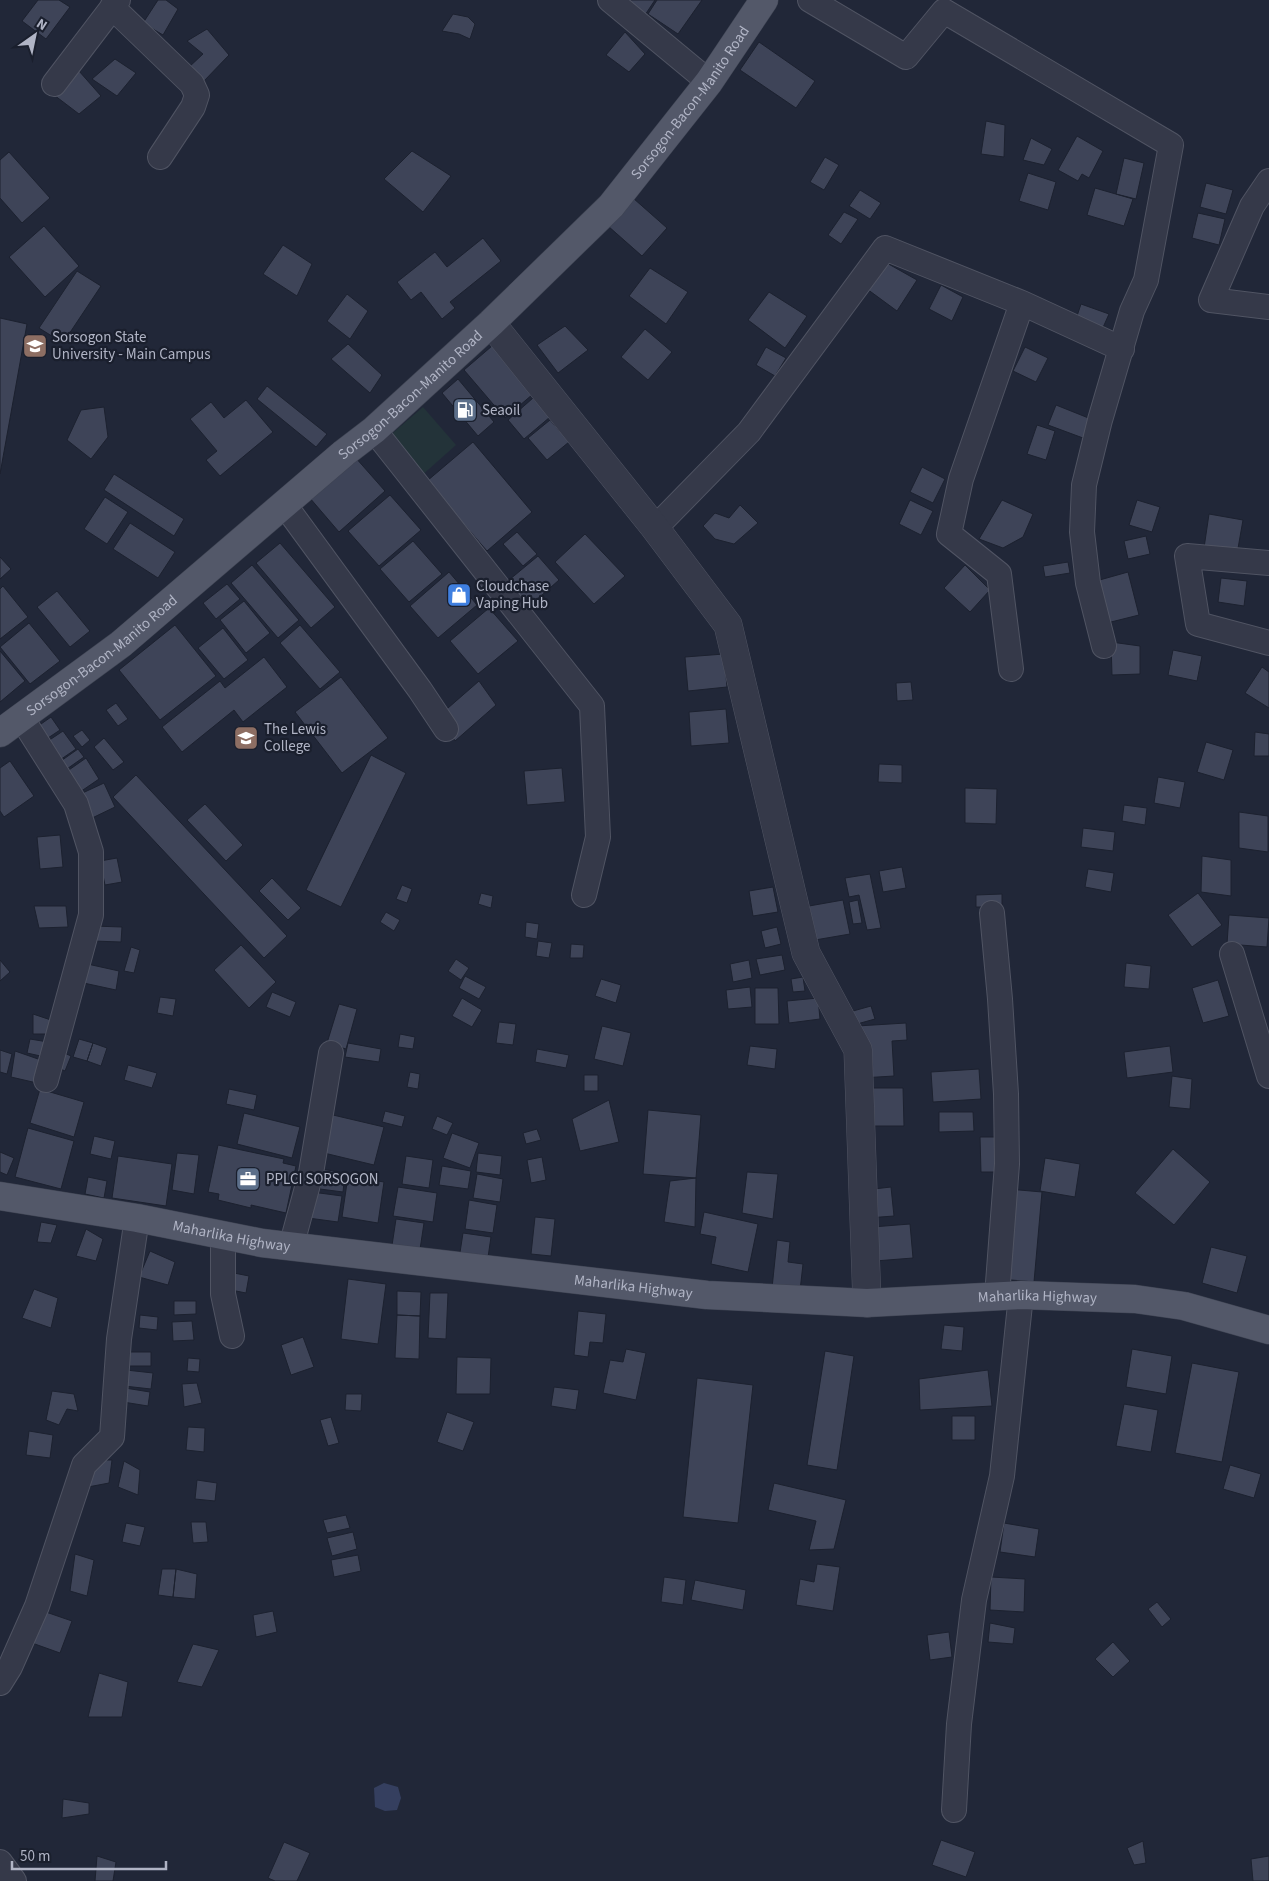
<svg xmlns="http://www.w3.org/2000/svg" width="1269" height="1881" font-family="'Source Sans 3',sans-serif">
  <rect width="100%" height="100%" fill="#212738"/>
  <path fill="#233339" d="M423 407 456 445 420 477 387 438Z"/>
  <path fill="#353f5f" d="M384 1783 398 1787 401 1798 397 1810 385 1811 375 1807 374 1788Z"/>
  <path fill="#3e4458" stroke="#1c212f" d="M38 0H59L70 7 46 39 22 21Z
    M158 0H166L178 9 163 35 143 23Z
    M623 0H655L645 15Z
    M657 0H702L678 34 648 14Z
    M453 14 468 17 475 24 470 39 459 34 442 31Z
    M207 29 229 55 204 81 188 68 203 54 187 41Z
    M625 32 645 54 629 72 606 55Z
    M759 42 815 81 796 108 740 70Z
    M115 59 136 73 117 96 92 79Z
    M79 71 101 96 79 114 54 95Z
    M986 121 1005 125 1004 157 981 154Z
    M1077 136 1103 151 1089 178 1082 174 1078 181 1058 170Z
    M1031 138 1052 149 1044 165 1023 160Z
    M412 151 451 176 423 212 384 179Z
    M9 152 50 198 22 223 0 198V160Z
    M825 157 839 165 824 190 810 182Z
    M1124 158 1144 163 1136 199 1116 194Z
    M1028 173 1056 182 1048 210 1019 201Z
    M1206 183 1233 190 1226 214 1200 207Z
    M1095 188 1133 199 1124 226 1087 215Z
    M860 190 881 203 870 219 849 206Z
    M633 198 667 228 642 256 608 226Z
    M844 212 858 219 841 244 828 235Z
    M1198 213 1225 219 1219 245 1192 238Z
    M44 226 79 266 45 297 9 257Z
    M483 238 501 261 450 302 455 308 442 319 421 292 411 300 397 282 435 252 447 267Z
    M283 245 312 264 297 296 263 274Z
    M885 262 917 280 897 311 867 289Z
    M650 268 688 292 666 324 629 296Z
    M77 271 101 286 63 343 39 328Z
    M941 285 963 297 952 321 929 309Z
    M769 292 807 316 785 348 748 320Z
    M347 294 368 311 350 339 327 321Z
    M1081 304 1109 314 1101 332 1075 322Z
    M0 318 27 324 0 474Z
    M565 326 588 350 558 373 537 345Z
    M645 329 672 352 648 380 621 357Z
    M348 344 382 375 370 393 331 359Z
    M492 346 533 394 505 418 464 370Z
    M766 347 786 358 775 376 756 365Z
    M1025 347 1048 358 1036 382 1013 371Z
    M458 379 494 422 478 436 442 393Z
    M267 386 327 434 316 447 257 399Z
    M533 398 550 417 524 439 508 420Z
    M246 400 273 432 220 476 206 460 217 451 190 419 211 402 224 418Z
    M1056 405 1091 419 1083 438 1048 425Z
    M104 407 108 437 91 459 67 440 81 410Z
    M550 420 569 442 547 460 528 438Z
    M1037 425 1055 431 1046 460 1027 454Z
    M473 442 532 512 487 551 427 481Z
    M355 457 385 491 339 532 309 497Z
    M922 467 945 479 933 503 910 492Z
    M114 474 184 519 174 536 104 490Z
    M390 495 421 530 379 566 348 531Z
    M105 497 128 512 107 544 84 529Z
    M910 500 933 511 921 535 899 524Z
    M1002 500 1033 514 1023 537 1003 548 979 539Z
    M1137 500 1160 507 1152 532 1129 525Z
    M740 505 758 523 734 544 715 539 703 526 715 513 729 518Z
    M1209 514 1243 520 1237 554 1204 548Z
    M130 523 175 552 158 578 113 549Z
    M517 532 537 554 523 566 503 544Z
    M585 534 625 576 594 604 555 562Z
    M1146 536 1150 554 1128 559 1124 541Z
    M413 541 442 574 409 602 380 569Z
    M280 543 335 607 311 628 256 563Z
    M538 556 559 580 525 610 503 585Z
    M0 557 11 569 0 579Z
    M1068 562 1070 573 1045 577 1043 566Z
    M252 565 299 620 278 638 231 583Z
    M965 565 990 590 970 612 944 588Z
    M449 572 477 605 438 638 410 606Z
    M1128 572 1139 615 1107 623 1096 581Z
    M1221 578 1247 581 1244 606 1218 602Z
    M227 584 240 599 216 619 203 603Z
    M3 586 28 617 0 639V589Z
    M57 591 90 631 70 647 37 607Z
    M244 601 270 633 246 653 220 620Z
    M489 608 518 641 478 674 450 641Z
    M29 623 60 661 30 684 0 647Z
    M175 625 216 676 160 720 119 670Z
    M300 625 340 672 320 689 280 643Z
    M223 628 248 660 224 679 198 648Z
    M1111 642 1140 646V674L1112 675Z
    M1173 650 1202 656 1197 681 1168 675Z
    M0 651 25 681 0 702Z
    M724 654 727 687 688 691 685 657Z
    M264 657 287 687 243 722 234 710 182 752 162 727 220 681 225 688Z
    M1262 667 1269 672V708L1245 693Z
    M341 677 388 738 342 773 295 712Z
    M479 681 496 705 455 741 440 715Z
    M911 682 913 700 897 701 896 683Z
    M116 703 128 719 118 726 106 710Z
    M726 709 729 743 691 746 689 712Z
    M51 717 60 730 39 744 31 731Z
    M82 730 90 740 82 747 73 736Z
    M63 731 76 749 54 764 42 745Z
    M1255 732 1269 734V756H1254Z
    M104 738 124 762 113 770 94 747Z
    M1206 742 1233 750 1224 780 1197 772Z
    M78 749 84 757 64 771 58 763Z
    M371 755 406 773 341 907 306 890Z
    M86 758 99 779 80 792 66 772Z
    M10 761 34 796 4 817 0 811V768Z
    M879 764 902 765V783L878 782Z
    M562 768 565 802 527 805 524 771Z
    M136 775 287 936 264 958 113 797Z
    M1158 777 1185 782 1180 808 1154 803Z
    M104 783 115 807 88 820 76 796Z
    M965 788 997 789 996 824 965 823Z
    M205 804 243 845 226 861 187 820Z
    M1124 805 1147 808 1145 825 1122 821Z
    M1239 812 1268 816V852L1239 848Z
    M1083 828 1115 832 1113 851 1081 847Z
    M60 835 63 867 40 869 37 837Z
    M1202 856 1231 860V896L1201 892Z
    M117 858 122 882 105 885 100 861Z
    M902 867 906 888 883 892 879 871Z
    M1088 869 1114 873 1111 892 1085 887Z
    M870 874 881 928 867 930 859 895 849 897 845 878Z
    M272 878 301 908 288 920 259 891Z
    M402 885 412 889 407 903 396 899Z
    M773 887 778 912 753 916 749 891Z
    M481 893 493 896 491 908 478 904Z
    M1198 893 1222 925 1192 947 1168 915Z
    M1002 894V907H976V895Z
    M843 900 850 934 815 940 809 906Z
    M858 900 862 923 853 924 849 902Z
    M34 906H66L68 927 39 928Z
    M386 912 400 920 394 931 380 922Z
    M1229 915 1269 918 1267 947 1227 944Z
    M526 922 539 924 537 939 525 937Z
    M93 926 122 927 121 942 93 941Z
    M777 927 781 944 765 948 761 931Z
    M538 941 552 943 549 958 536 956Z
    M571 944 584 945 583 958H570Z
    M241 945 276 982 249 1008 214 970Z
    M131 947 140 950 134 973 124 971Z
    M782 955 785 970 760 975 756 959Z
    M456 959 469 968 461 980 448 971Z
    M0 960 10 972 0 981Z
    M749 960 752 978 733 982 730 964Z
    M83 963 119 971 116 990 79 982Z
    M1126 963 1151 966 1149 989 1124 987Z
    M465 976 486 987 479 999 459 988Z
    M803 977 805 991 793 992 791 979Z
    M601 979 621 985 616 1003 595 996Z
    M1218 980 1229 1016 1203 1023 1192 988Z
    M750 987 752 1007 728 1009 726 990Z
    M755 988H778L779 1024H755Z
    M272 992 296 1002 290 1017 266 1007Z
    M160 997 176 999 173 1016 157 1013Z
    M462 998 482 1010 472 1027 452 1016Z
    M818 998 820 1019 789 1023 787 1001Z
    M339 1004 357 1009 346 1049 327 1043Z
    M871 1006 875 1019 857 1024 853 1011Z
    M33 1014 54 1021 48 1034H33Z
    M499 1022 516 1024 513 1045 496 1043Z
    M906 1023 907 1040 892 1041 894 1076 861 1078 857 1026Z
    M602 1026 631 1033 623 1066 594 1059Z
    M400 1034 415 1037 413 1049 398 1047Z
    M30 1039 48 1042 45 1057 27 1053Z
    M79 1039 93 1043 87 1061 73 1057Z
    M93 1043 107 1048 101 1066 87 1061Z
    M348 1043 381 1049 379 1062 345 1057Z
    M750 1046 777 1049 775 1069 747 1065Z
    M1170 1046 1173 1072 1127 1078 1124 1052Z
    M537 1049 569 1055 566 1068 535 1062Z
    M0 1050 12 1054 7 1074 0 1072Z
    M15 1051 41 1060 37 1083 11 1077Z
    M60 1051 71 1056 65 1071 54 1066Z
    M128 1065 157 1073 152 1088 124 1080Z
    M979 1069 981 1099 933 1102 931 1072Z
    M410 1072 420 1074 418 1089 407 1087Z
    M584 1075H598V1091H584Z
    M1172 1076 1192 1079 1190 1109 1169 1107Z
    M867 1088H903L904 1126H868Z
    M40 1089 84 1102 74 1137 30 1123Z
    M229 1089 257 1095 254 1110 226 1104Z
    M609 1100 619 1142 580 1151 572 1119Z
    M648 1110 701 1115 696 1178 643 1174Z
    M385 1111 405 1116 402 1127 382 1122Z
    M939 1112H973L974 1131 939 1132Z
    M244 1113 300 1127 292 1158 237 1144Z
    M333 1115 384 1127 374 1165 324 1153Z
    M437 1116 453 1123 447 1135 432 1129Z
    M28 1128 74 1141 61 1189 15 1177Z
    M537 1129 541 1140 526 1144 523 1133Z
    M452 1133 479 1143 470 1168 443 1158Z
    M94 1136 115 1141 111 1159 90 1154Z
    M980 1137H996L997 1172H981Z
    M218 1145 284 1159 283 1163 296 1166 286 1213 251 1205V1208L218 1200 219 1194 208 1192Z
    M1173 1149 1210 1182 1174 1225 1135 1193Z
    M0 1152 14 1158 7 1175 0 1172Z
    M177 1153 199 1155 194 1194 172 1190Z
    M478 1153 502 1156 500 1175 476 1172Z
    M118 1156 172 1164 166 1206 112 1198Z
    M406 1156 433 1160 429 1188 402 1184Z
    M542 1157 546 1180 531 1183 527 1160Z
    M1045 1158 1080 1164 1075 1197 1040 1191Z
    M442 1166 471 1171 468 1189 439 1185Z
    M322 1169 345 1173 343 1192 320 1189Z
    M747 1172 778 1174 773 1219 742 1213Z
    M477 1174 503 1179 500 1202 473 1198Z
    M348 1176 384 1182 378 1223 342 1217Z
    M88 1177 107 1181 104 1198 85 1194Z
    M696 1178 695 1227 664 1222 670 1181Z
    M398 1187 437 1193 433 1222 393 1216Z
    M891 1187 894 1216 867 1218 865 1190Z
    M1008 1189 1042 1192 1034 1282 1000 1279Z
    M312 1192 342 1196 338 1222 308 1218Z
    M469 1200 497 1205 493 1233 465 1229Z
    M704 1212 758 1224 748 1272 711 1264 716 1237 700 1234Z
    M535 1217 555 1219 551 1256 531 1254Z
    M396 1219 424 1223 419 1256 391 1252Z
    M41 1222 57 1225 51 1243 37 1242Z
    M910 1224 913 1258 875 1261 872 1227Z
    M86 1229 103 1239 96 1261 76 1256Z
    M463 1233 491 1237 487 1264 459 1259Z
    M777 1240 790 1242 788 1262 803 1264 800 1291 772 1288Z
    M1211 1247 1247 1256 1237 1293 1202 1283Z
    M150 1251 175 1262 168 1285 139 1277Z
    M234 1273 249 1276 246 1293 231 1290Z
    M348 1279 386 1284 378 1344 341 1339Z
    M34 1289 58 1298 51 1328 22 1318Z
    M397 1291 421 1292 420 1316 397 1315Z
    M430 1293H448L446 1339 428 1338Z
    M174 1301H196V1314L174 1315Z
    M578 1311 606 1314 603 1343 590 1342 588 1357 574 1355Z
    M140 1315 158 1317 157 1330 139 1328Z
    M397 1315 420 1316 419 1359 395 1358Z
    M192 1321 194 1340 173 1341 172 1322Z
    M944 1325 964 1327 962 1351 941 1349Z
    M303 1337 314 1367 291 1375 281 1345Z
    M626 1349 646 1353 636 1400 603 1393 610 1360 623 1362Z
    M1132 1349 1172 1356 1166 1394 1126 1387Z
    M825 1351 854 1356 837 1470 807 1465Z
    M125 1352H151V1366H125Z
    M457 1357 491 1358 490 1394H456Z
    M188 1358 200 1359 199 1372 187 1371Z
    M1192 1363 1239 1372 1222 1462 1175 1453Z
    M126 1370 153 1373 151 1389 124 1386Z
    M988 1370 992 1406 920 1410 919 1379Z
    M697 1378 753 1385 738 1523 683 1517Z
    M197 1383 202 1403 184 1407 182 1384Z
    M554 1387 579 1390 576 1410 551 1406Z
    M125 1388 150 1392 148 1406 123 1402Z
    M52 1391 74 1394 78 1411 67 1409 59 1425 46 1420Z
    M346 1394H362L361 1411 345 1410Z
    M1124 1404 1158 1410 1151 1452 1116 1446Z
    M447 1412 474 1422 463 1451 437 1442Z
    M952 1416H975V1440H952Z
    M331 1417 339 1443 328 1446 320 1420Z
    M188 1427 205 1428 204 1452 186 1450Z
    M29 1431 53 1435 50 1458 26 1455Z
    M95 1460H112L109 1483 88 1487Z
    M124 1461 140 1470 138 1495 118 1487Z
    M1230 1465 1261 1474 1254 1498 1223 1489Z
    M197 1480 217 1483 215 1501 195 1499Z
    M774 1483 846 1500 834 1549 809 1550 816 1521 768 1510Z
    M346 1515 350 1528 327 1533 323 1520Z
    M191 1522H206L208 1542 193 1543Z
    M126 1523 145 1527 140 1546 122 1542Z
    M1004 1523 1039 1529 1035 1557 1000 1552Z
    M353 1532 357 1549 332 1556 327 1538Z
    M75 1554 94 1560 87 1596 70 1591Z
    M358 1555 361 1571 334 1577 331 1560Z
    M817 1564 840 1567 833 1611 796 1605 800 1579 814 1582Z
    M162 1569H176L173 1597 158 1595Z
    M176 1569 197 1574 195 1599 173 1597Z
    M664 1577 686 1580 683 1605 661 1602Z
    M991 1577 1025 1579 1024 1612 990 1610Z
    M695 1580 746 1590 743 1610 691 1600Z
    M1157 1602 1171 1619 1162 1627 1148 1609Z
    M43 1611 72 1621 60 1653 32 1643Z
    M273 1611 277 1632 256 1637 253 1615Z
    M990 1623 1015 1628 1013 1644 988 1642Z
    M949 1632 952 1657 930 1660 927 1635Z
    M1113 1642 1130 1661 1113 1677 1095 1659Z
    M193 1644 219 1650 202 1687 177 1682Z
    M99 1673 128 1682 122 1717H88Z
    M63 1799 89 1803V1814L62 1818Z
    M941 1840 975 1852 966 1877 932 1865Z
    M1143 1841 1146 1863 1134 1865 1127 1848Z
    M284 1842 310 1853 297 1881H275L268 1878Z
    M97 1856 116 1862 113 1881H95Z
    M1269 1856V1881H1253L1251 1859Z"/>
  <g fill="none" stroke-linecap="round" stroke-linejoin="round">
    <defs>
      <path id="minor" d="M610 0 709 82
        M810 0 906 57 944 11 1171 145 1146 280 1132 311 1100 420 1084 485 1082 532 1088 583 1104 646
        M112 7 192 84 197 95 193 107 160 157
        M54 84 118 0
        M1269 181 1252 206 1211 300 1269 307
        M1022 303 1122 349
        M374 430 592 706 598 837 584 895
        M284 504 420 690 446 729
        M655 528 749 432 885 248 1022 303 961 479 949 534 999 574 1011 669
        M1269 563 1187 556 1198 624 1269 643
        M21 717 76 804 91 852V915L46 1080
        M992 913 1000 999 1006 1094 1007 1164 997 1296
        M1232 954 1269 1076
        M223 1235V1294L232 1336
        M291 1247 311 1173 331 1053
        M0 1683 10 1667 37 1606 84 1465 112 1437 119 1339 137 1218
        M954 1810 959 1724 974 1600 1002 1476 1021 1295
        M0 1862 14 1881"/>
      <path id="tertiary" d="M491 323 655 528 728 625 806 953 858 1050 867 1303"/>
      <g id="primary">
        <path id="s1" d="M0 733 121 644 344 453 374 430 491 323 611 206 709 82 764 0"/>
        <path id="s2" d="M0 1196 137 1218 262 1243 707 1295 867 1303 1021 1295 1135 1299 1184 1306 1269 1330"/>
      </g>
    </defs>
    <use href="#minor" stroke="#505463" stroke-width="26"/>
    <use href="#tertiary" stroke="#505463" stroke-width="29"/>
    <use href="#primary" stroke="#3e4352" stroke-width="29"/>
    <use href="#minor" stroke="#353949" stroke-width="24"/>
    <use href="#tertiary" stroke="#353949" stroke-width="28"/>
    <use href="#primary" stroke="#535869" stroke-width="28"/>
  </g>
  <defs>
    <symbol id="university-square" viewBox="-11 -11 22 22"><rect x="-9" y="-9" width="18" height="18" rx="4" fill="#8d6e63" stroke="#1a1f2d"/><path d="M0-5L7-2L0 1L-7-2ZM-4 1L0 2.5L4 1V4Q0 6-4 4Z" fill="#fff"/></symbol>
    <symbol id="fuel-square" viewBox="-11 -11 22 22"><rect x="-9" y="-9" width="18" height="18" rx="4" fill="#5c6f8a" stroke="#1a1f2d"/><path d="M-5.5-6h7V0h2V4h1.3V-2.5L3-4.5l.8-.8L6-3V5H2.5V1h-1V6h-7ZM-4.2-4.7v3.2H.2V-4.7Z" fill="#fff"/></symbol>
    <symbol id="shop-square" viewBox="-11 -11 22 22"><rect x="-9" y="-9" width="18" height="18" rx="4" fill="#3f7fe0" stroke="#1a1f2d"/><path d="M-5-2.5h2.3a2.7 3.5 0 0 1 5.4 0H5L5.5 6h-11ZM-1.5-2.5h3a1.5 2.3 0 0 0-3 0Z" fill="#fff"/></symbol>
    <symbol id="office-square" viewBox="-11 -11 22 22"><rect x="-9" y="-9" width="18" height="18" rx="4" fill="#5c6f8a" stroke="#1a1f2d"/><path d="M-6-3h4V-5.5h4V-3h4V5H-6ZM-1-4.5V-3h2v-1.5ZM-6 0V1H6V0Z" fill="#fff"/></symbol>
  </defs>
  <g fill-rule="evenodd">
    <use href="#university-square" x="21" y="332" width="28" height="28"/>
    <use href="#fuel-square" x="451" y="396" width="28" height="28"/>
    <use href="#shop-square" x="445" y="581" width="28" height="28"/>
    <use href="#university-square" x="232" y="724" width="28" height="28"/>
    <use href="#office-square" x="234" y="1165" width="28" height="28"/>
  </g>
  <g text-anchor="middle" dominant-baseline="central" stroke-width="4.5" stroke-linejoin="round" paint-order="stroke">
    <g font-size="15" fill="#b0b4c5" stroke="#1a1f2d">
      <text stroke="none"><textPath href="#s1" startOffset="938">Sorsogon-Bacon-Manito Road</textPath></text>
      <text stroke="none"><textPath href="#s1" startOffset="532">Sorsogon-Bacon-Manito Road</textPath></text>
      <text stroke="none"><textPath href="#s1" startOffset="128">Sorsogon-Bacon-Manito Road</textPath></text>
      <text stroke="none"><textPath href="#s2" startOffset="235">Maharlika Highway</textPath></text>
      <text stroke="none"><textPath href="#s2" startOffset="640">Maharlika Highway</textPath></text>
      <text stroke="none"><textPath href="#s2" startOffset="1045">Maharlika Highway</textPath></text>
    </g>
    <g font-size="15" fill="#b0b4c5" stroke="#1a1f2d" text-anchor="start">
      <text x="52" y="337">Sorsogon State<tspan x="52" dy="17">University - Main Campus</tspan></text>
      <text x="482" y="410">Seaoil</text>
      <text x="476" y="586">Cloudchase<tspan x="476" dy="17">Vaping Hub</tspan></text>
      <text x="264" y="729">The Lewis<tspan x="264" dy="17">College</tspan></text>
      <text x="266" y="1179">PPLCI SORSOGON</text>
    </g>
  </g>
  <g transform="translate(35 35) rotate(33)" stroke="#1a1f2d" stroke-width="4" paint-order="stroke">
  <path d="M0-4L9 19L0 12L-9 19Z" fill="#b0b4c5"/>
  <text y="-8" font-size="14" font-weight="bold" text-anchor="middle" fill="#b0b4c5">N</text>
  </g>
  <path d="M12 1861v8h154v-8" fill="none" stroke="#b0b4c5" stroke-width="2.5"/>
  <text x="20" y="1861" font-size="15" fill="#b0b4c5" stroke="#1a1f2d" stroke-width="4" paint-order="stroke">50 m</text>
</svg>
